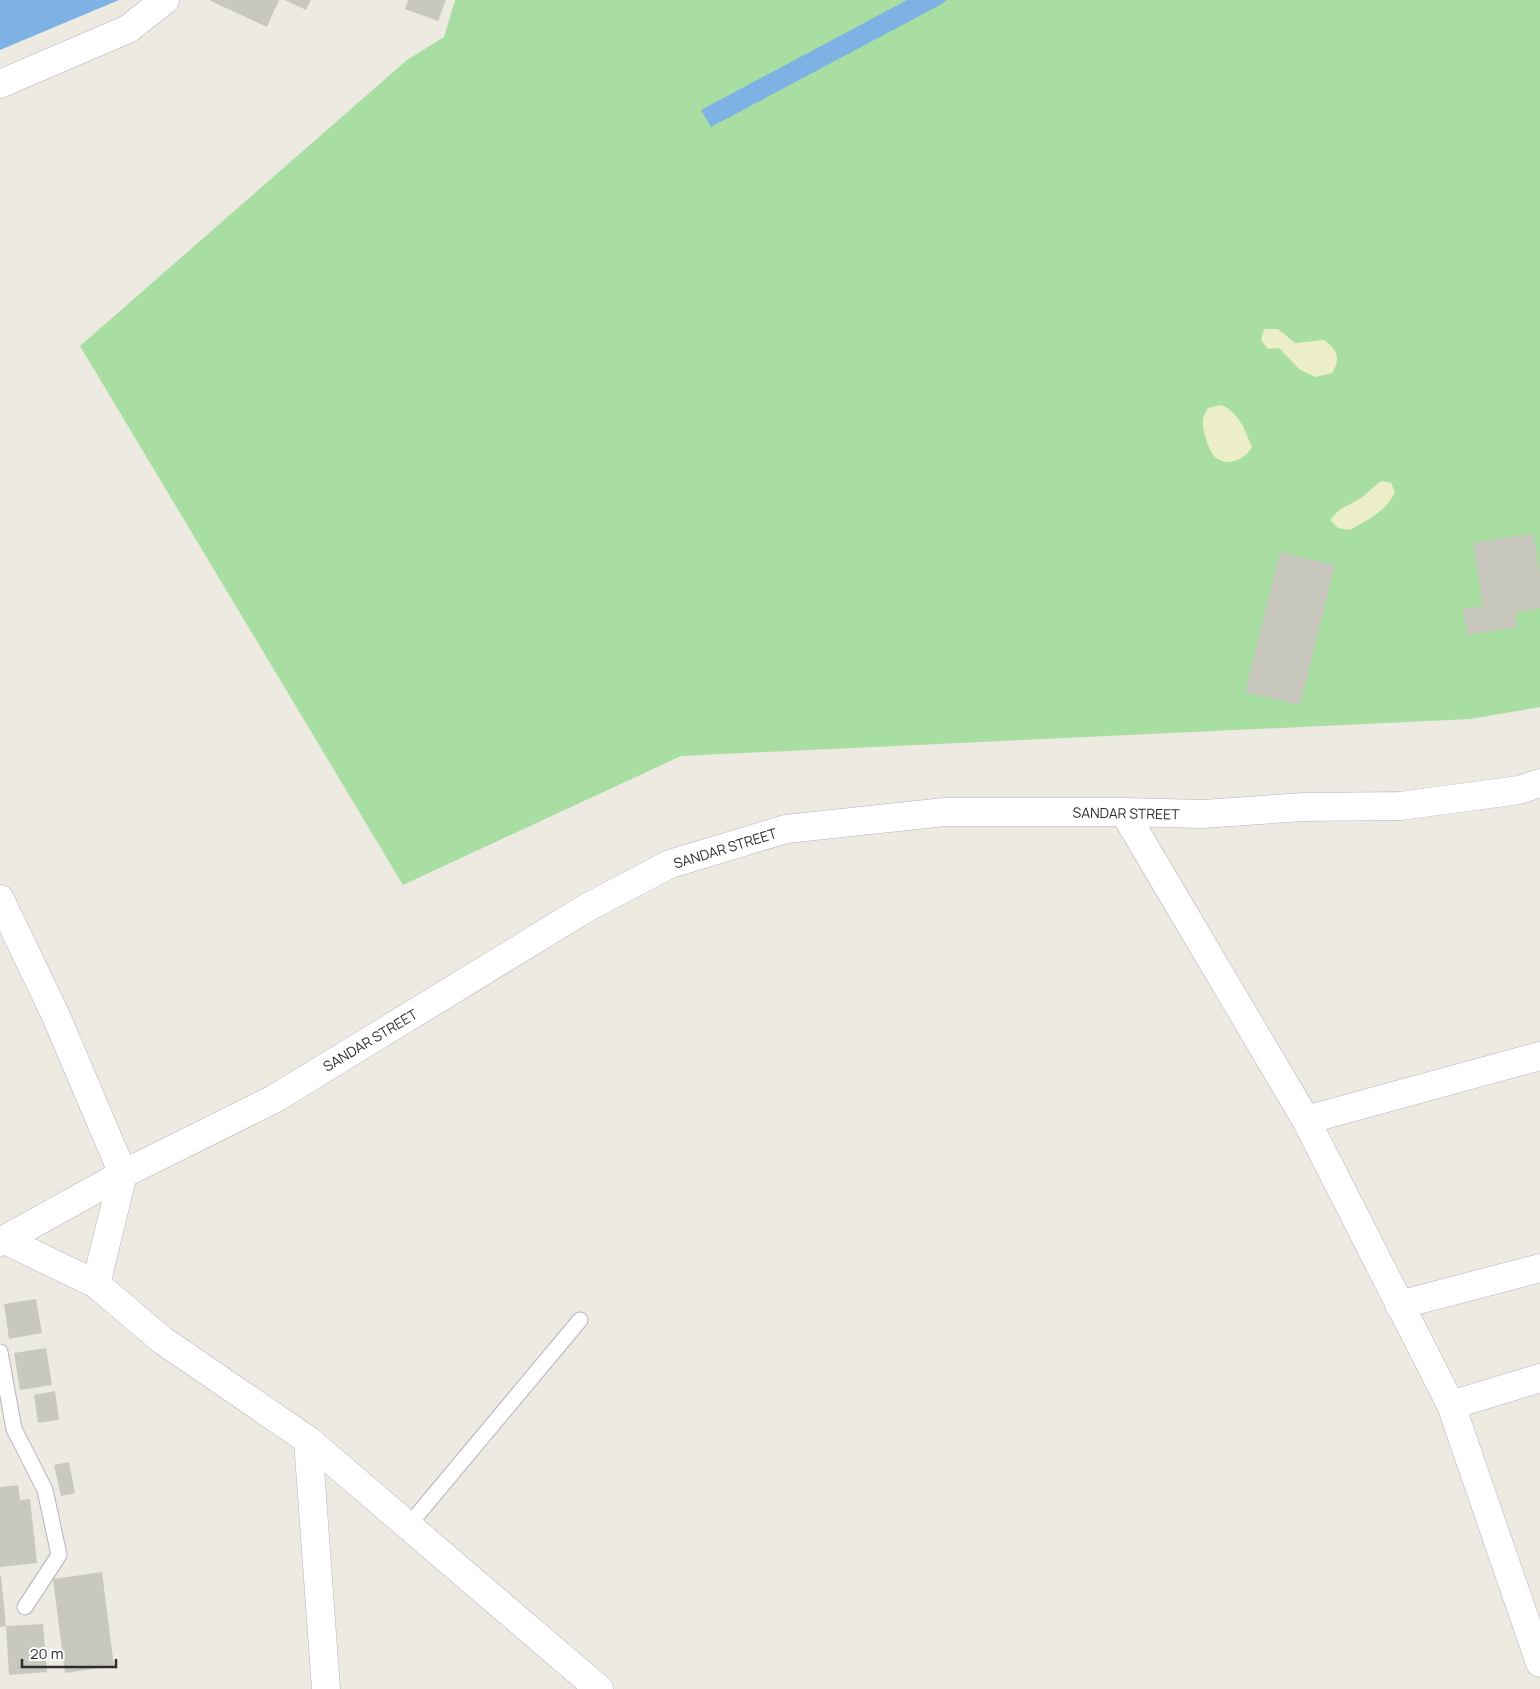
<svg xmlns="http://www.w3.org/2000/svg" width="1540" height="1689" font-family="Manrope,sans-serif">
  <rect width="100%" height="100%" fill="#edeae1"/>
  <path fill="#a9dea2" d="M455 0H1540V707L1470 719 681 756 403 885 80 346 407 60 444 37Z"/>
  <path fill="#ebeec7" d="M1264 329H1278L1295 343 1324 340C1338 350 1341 358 1332 373L1316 377 1300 370 1279 348 1268 349 1261 340Z
    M1222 405C1241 415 1244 429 1252 447 1246 459 1227 468 1215 457 1209 451 1201 428 1203 419 1203 416 1207 411 1208 408Z
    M1381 481 1391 483 1395 492C1387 511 1367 520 1350 530L1338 528 1330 520 1339 510 1361 498Z"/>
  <path fill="#7eb2e4" d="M0 0H119L0 50Z
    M907 0H947L940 5 711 127 701 110Z"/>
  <path fill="#c9c8bf" d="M209 0H279L267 27Z
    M285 0H311L306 10Z
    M408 0H446L438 21 405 9Z
    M1533 533 1540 575V608L1515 613 1518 627 1467 635 1463 609 1483 606 1473 543Z
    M1280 552 1335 565 1300 705 1245 692Z
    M36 1299 42 1333 9 1339 4 1304Z
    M46 1348 52 1385 20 1390 14 1353Z
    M55 1391 59 1420 38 1423 34 1395Z
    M69 1462 75 1493 61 1496 54 1465Z
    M18 1485 20 1500 30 1499 37 1563 0 1567V1487Z
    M102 1572 114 1666 65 1673 53 1579Z
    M0 1575H1L6 1626 0 1627Z
    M43 1624 47 1672 9 1675 6 1626Z"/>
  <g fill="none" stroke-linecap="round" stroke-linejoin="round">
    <defs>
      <path id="lane" d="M0 1352 14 1429 45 1490 59 1555 25 1607
        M408 1526 580 1320"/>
      <path id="street" d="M0 84 128 29 165 0
        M1124 812 1306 1120 1451 1405 1540 1663
        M0 899 56 1016 123 1174
        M1306 1120 1540 1056
        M1399 1305 1540 1268
        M1451 1405 1540 1378
        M308 1440 326 1689"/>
      <path id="secondary" d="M5 1240 96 1284 162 1340 308 1440 599 1689
        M0 1242 123 1174 274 1099 588 907 670 864 786 829 945 812H1124L1203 814 1303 807 1400 806 1519 790 1540 783
        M96 1284 123 1174"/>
    </defs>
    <use href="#lane" stroke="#b4b4bf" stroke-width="17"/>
    <use href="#street" stroke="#b4b4bf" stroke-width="29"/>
    <use href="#secondary" stroke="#b4b4bf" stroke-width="29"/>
    <use href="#lane" stroke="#fff" stroke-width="15"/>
    <use href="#street" stroke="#fff" stroke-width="28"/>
    <use href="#secondary" stroke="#fff" stroke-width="28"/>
  </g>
  <g text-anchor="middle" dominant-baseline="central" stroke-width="4" stroke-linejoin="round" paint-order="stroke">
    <g font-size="14" fill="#2d2d2d" stroke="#fff">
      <text transform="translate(1126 813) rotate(1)">SANDAR STREET</text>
      <text transform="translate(725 848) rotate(-17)">SANDAR STREET</text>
      <text transform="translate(370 1040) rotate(-31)">SANDAR STREET</text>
    </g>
  </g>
  <path d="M22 1659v8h94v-8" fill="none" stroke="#2d2d2d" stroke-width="2.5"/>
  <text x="30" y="1659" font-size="15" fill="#2d2d2d" stroke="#ffffff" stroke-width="4" paint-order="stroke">20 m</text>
</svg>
